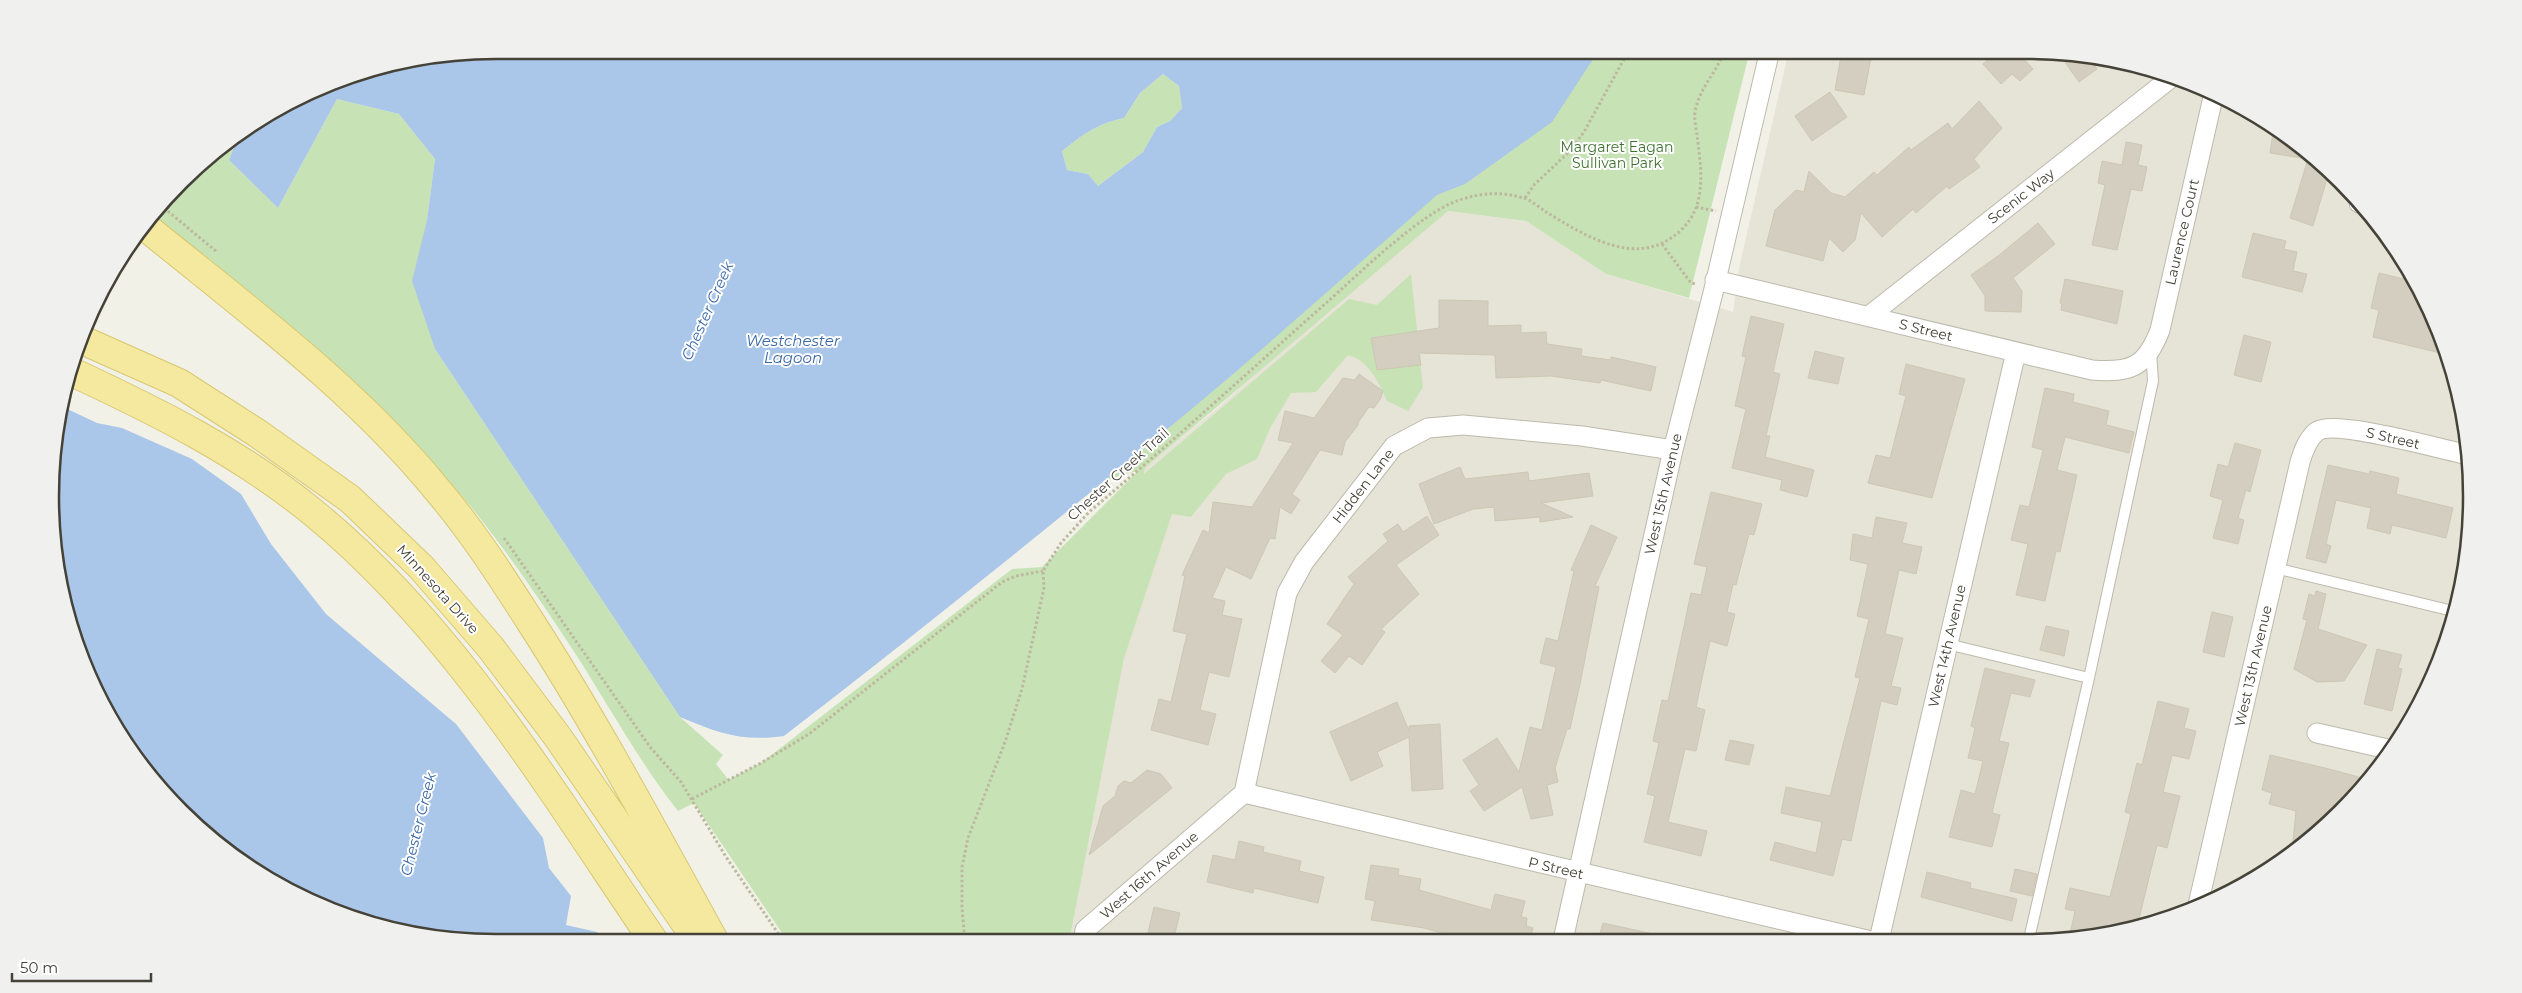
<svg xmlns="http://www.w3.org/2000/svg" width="2522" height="993" font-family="Montserrat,sans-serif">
  <rect width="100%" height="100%" fill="#f2f1e8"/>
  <path fill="#e6e3d7" d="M1789 50H2025L2141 65 2223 96 2298 142 2361 202 2412 274 2448 353 2468 439 2471 526 2457 612 2397 744 2320 832 2223 897 2084 939 1064 942 1145 468 1221 405 1380 261 1448 211 1526 221 1606 274 1733 312 1740 264Z"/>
  <path fill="#c7e3b5" d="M1549 50H1750L1689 298 1606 274 1526 221 1448 211 1145 468 1144 474 1349 299 1377 305 1411 274 1423 387 1408 411 1387 401C1379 382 1368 360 1348 355L1316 392 1291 393 1270 428 1257 459 1226 474 1191 517 1172 514 1124 658 1069 942H788L694 803 678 811C637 759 607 702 571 647 546 609 520 571 493 535 400 411 272 318 156 216L202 161 239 134 229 160 278 208 337 99 399 114 435 159 427 220 435 349 680 717 723 755 716 764 728 779 726 781 761 763 1012 569 1042 567 1139 470 1056 497Z
    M1163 74 1179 86 1182 108 1170 121 1157 127 1143 152 1098 186 1088 174 1067 170 1062 151C1082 135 1098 123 1124 118L1140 93Z"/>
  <path fill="#aac6e9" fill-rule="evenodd" d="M497 50H1599L1552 122 1465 184 1437 195C1358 264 1280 335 1200 402 1063 516 925 627 784 736 742 742 718 733 680 717L435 349 412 281 427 220 435 159 399 114 337 99 278 208 229 160 239 134 273 110 353 74ZM1163 74 1179 86 1182 108 1170 121 1157 127 1143 152 1098 186 1088 174 1067 170 1062 151C1082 135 1098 123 1124 118L1140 93Z
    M61 406 97 423 122 428 192 459 241 494 271 544 326 614 456 724 543 838 549 868 571 896 566 925 597 932 607 943H496L381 928 299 897 225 851 125 744 84 667 59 584 54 438Z"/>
  <path fill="#d3cebf" stroke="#cdc7b3" d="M1842 50 1872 52 1864 95 1835 90Z
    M1999 50H2016L2033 69 2020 81 2012 74 2001 84 1983 64Z
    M2059 54 2089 58 2097 69 2079 82Z
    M1830 92 1847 117 1812 141 1795 116Z
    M1979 101 2002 128 1974 159 1980 167 1949 189 1947 186 1916 213 1913 209 1882 237 1861 213 1855 240 1843 252 1829 238 1823 261 1766 246 1775 210 1796 190 1804 192 1809 171 1831 193 1845 197 1874 172 1877 175 1909 147 1911 150 1948 123 1952 129Z
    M2273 133 2287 136 2298 142 2329 172 2313 226 2290 218 2308 159 2270 153Z
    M2126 142 2142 145 2138 165 2147 167 2142 191 2131 189 2117 250 2092 245 2105 185 2098 183 2102 161 2122 165Z
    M2038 223 2055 244 2013 278 2022 291 2021 312 1985 311V296L1971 275 1998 256Z
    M2253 233 2286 241 2284 249 2297 252 2293 271 2307 274 2302 292 2242 277Z
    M2379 273 2416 282 2449 355 2373 337 2379 310 2371 308Z
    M2065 279 2123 291 2117 324 2061 310 2062 304 2060 303Z
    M1439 300 1488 301V326L1521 325V333L1546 332 1547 344 1582 349 1581 356 1611 360V357L1656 367 1651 391 1601 380 1600 383 1551 376 1496 378 1495 355 1419 353 1421 365 1377 370 1371 338 1439 328Z
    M1751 316 1784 324 1773 372 1780 374 1766 436H1770L1765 457 1814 470 1807 497 1780 490 1782 480 1732 468 1746 409 1735 406 1746 357 1742 356Z
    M2244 335 2271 342 2261 382 2234 375Z
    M1815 351 1844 358 1838 384 1808 378Z
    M1906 364 1965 379 1932 498 1868 483 1876 455 1890 458 1906 396 1899 394Z
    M1359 374 1383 391 1381 398 1374 408 1369 407 1359 421 1358 425 1345 442 1342 455 1320 450 1292 494 1300 500 1291 514 1280 507 1275 539 1270 538 1251 579 1226 567 1212 598 1225 601 1222 615 1242 619 1229 677 1209 672 1200 710 1216 714 1208 745 1151 730 1159 699 1171 702 1187 634 1173 631 1185 576 1182 575 1203 530 1209 533 1213 502 1252 507 1293 443 1278 440 1285 411 1314 418 1343 378 1355 380Z
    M2045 388 2074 394 2073 402 2109 411 2106 425 2134 432 2129 453 2065 437 2057 470 2077 475 2060 552 2056 551 2045 601 2016 595 2028 544 2011 540 2020 505 2029 507 2043 450 2032 447Z
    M2235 443 2261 450 2250 492 2246 490 2238 518 2244 520 2238 544 2213 538 2223 500 2210 496 2218 464 2228 467Z
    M2328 465 2369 474 2370 471 2399 478 2396 494 2453 508 2446 538 2392 525 2390 534 2367 528 2371 508 2336 500 2326 544 2331 546 2326 563 2306 558Z
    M1460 467 1465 479 1528 472 1529 481 1589 473 1593 496 1541 503 1573 517 1540 522V517L1495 521 1494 507 1473 509 1434 524 1419 484Z
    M1711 492 1762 504 1754 535 1749 534 1736 585 1733 584 1727 612 1735 614 1727 646 1710 641 1696 707 1705 710 1696 751 1685 749 1668 822 1707 831 1701 856 1644 842 1655 796 1647 794 1659 743 1653 741 1662 700 1668 701 1691 593 1701 595 1707 567 1694 564Z
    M1427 516 1439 535 1396 565 1419 594 1381 629 1385 632 1362 665 1349 656 1335 673 1321 661 1343 635 1327 624 1354 584 1348 577 1388 541 1383 534 1398 524 1403 532Z
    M1876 517 1907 523 1902 543 1922 547 1916 574 1899 570 1885 634 1903 638 1891 686 1901 688 1897 705 1881 701 1851 841 1842 839 1833 876 1770 860 1775 842 1816 853 1822 822 1781 813 1786 787 1830 796 1860 678 1855 677 1869 619 1857 616 1868 564 1850 560 1853 534 1872 538Z
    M1591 525 1617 537 1595 586 1599 587 1580 684 1570 729H1567L1555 768 1558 782 1547 785 1553 815 1531 819 1522 787 1484 811 1470 791 1479 785 1463 760 1497 738 1519 772 1530 727 1542 730 1556 667 1540 663 1546 638 1558 641 1574 571 1571 570Z
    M2316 591 2326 594 2318 629 2367 645 2344 681 2317 682 2294 669 2307 620 2303 619 2309 594 2315 596Z
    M2212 612 2233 617 2224 657 2203 652Z
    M2046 626 2069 631 2064 656 2040 650Z
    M2377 649 2402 655 2398 668 2402 669 2392 711 2364 704Z
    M1985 668 2035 680 2030 697 2011 693 1999 741 2009 743 1992 813 2000 815 1992 847 1949 837 1961 790 1975 794 1983 761 1968 758 1975 728 1971 726Z
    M2158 701 2189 709 2184 728 2196 731 2189 759 2172 755 2163 792 2180 796 2167 848 2157 845 2138 923 2084 939H2069L2075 911 2065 909 2070 888 2110 897 2131 814 2125 812 2137 763 2142 765Z
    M1397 702 1409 731V726L1440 724 1443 789 1412 791 1409 737 1377 752 1383 766 1351 781 1330 732Z
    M1730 740 1754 745 1749 765 1725 760Z
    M2270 755 2329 769 2366 779 2320 832 2292 851 2296 811 2269 804 2272 793 2262 790Z
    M1147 770 1161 774 1172 788 1089 855 1103 806 1115 796 1118 786 1124 781 1131 783Z
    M1239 841 1264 847 1263 852 1301 861 1299 871 1324 877 1318 903 1254 888 1253 893 1207 882 1213 855 1235 860Z
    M1371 865 1399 869 1398 875 1421 879 1419 890 1491 910 1495 894 1525 901 1521 917 1527 918 1526 926 1533 928 1530 940 1470 941 1424 928 1371 920 1375 901 1365 899Z
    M2015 869 2037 874 2032 896 2010 891Z
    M1927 872 1971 883 1970 888 2017 899 2012 921 1921 897Z
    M1154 907 1180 913 1173 941H1146Z
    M1603 923 1653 934 1652 940H1598Z"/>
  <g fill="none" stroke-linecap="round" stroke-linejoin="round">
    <defs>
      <path id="service" d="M2275 568 2457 612
        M1947 644 2089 678
        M2029 939 2089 678 2153 381 2151 351"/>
      <path id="minor" d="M2359 203V200
        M1715 280 2092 370C2131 373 2146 367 2160 330L2214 93
        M1869 316 2172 77
        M2317 733 2392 750
        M1244 793 1287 593 1304 562 1394 446 1428 428 1463 425 1582 436 1673 450
        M1244 793 1867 940
        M2198 905 2300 462C2303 452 2307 440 2316 432 2333 418 2443 450 2469 455
        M1563 940 1673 450 1713 293 1770 50
        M1879 940 2016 352
        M1083 942 1085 930 1244 793"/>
      <path id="primary" d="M147 228C249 311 356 390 439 492 473 532 501 576 530 621 597 725 655 834 715 942
        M80 339 179 383 257 433 350 499 421 567 491 648 557 736 695 937
        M70 371C156 411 241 453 315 514 455 629 554 795 655 943"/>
    </defs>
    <use href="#service" stroke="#bdbaac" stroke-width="12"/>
    <use href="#minor" stroke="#bdbaac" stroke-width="21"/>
    <use href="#primary" stroke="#d8c871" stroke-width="30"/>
    <path stroke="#bdb79e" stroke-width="3" stroke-dasharray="2.5 2.5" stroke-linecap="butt" d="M1525 198 1534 185 1569 152 1584 132 1629 50
      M1696 207 1716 211
      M164 208 217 252
      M1662 244 1691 283 1697 284
      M504 538 650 747 681 782 726 857 784 942
      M692 799 761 763 809 734 1002 582 1016 576 1043 571
      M965 942 962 908V867L968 838 1005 742 1022 689 1044 588 1043 571 1061 543 1089 512C1169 445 1246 374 1325 304 1358 275 1419 214 1459 200 1481 193 1501 191 1523 198 1531 200 1539 207 1546 212 1586 236 1638 270 1680 231 1708 206 1701 168 1697 135 1696 128 1694 119 1695 112 1699 88 1717 72 1725 50"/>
    <use href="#service" stroke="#fff" stroke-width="10"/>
    <use href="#minor" stroke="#fff" stroke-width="19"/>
    <use href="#primary" stroke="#f4e99f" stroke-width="28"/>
  </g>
  <g text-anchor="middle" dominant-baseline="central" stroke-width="4" stroke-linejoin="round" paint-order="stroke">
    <g font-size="14" fill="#3f7130" stroke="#fff">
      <text x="1617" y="147">Margaret Eagan<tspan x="1617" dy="16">Sullivan Park</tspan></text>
    </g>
    <g font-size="14" fill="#454237" stroke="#fff">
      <text transform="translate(2021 196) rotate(-38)">Scenic Way</text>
      <text transform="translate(2182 232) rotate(-77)">Laurence Court</text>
      <text transform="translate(1926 330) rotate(14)">S Street</text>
      <text transform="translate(2393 438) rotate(13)">S Street</text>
      <text transform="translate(1118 474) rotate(-42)">Chester Creek Trail</text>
      <text transform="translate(1363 486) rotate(-52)">Hidden Lane</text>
      <text transform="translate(1663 494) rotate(-77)">West 15th Avenue</text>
      <text transform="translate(438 589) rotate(48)">Minnesota Drive</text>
      <text transform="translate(1947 646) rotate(-77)">West 14th Avenue</text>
      <text transform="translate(2253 666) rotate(-77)">West 13th Avenue</text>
      <text transform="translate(1556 868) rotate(13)">P Street</text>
      <text transform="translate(1149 875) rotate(-41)">West 16th Avenue</text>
    </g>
    <g font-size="15" font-style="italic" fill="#3b69a6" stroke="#fff">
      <text transform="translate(707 311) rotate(-66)">Chester Creek</text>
      <text x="793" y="340">Westchester<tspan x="793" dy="17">Lagoon</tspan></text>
      <text transform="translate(418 824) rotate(-76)">Chester Creek</text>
    </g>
  </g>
  <path d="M0 0H2522V993H0ZM496 59H2026A437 437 0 0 1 2463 496V497A437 437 0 0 1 2026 934H496A437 437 0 0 1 59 497V496A437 437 0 0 1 496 59Z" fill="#f0f0ef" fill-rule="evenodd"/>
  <path fill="none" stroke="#454237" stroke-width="2.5" d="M496 59H2026A437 437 0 0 1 2463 496V497A437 437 0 0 1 2026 934H496A437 437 0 0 1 59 497V496A437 437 0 0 1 496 59Z"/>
  <path d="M12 973v8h139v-8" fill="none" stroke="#454237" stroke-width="2.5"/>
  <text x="20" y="973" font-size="15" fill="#454237" stroke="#ffffff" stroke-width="4" paint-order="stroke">50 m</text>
</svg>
